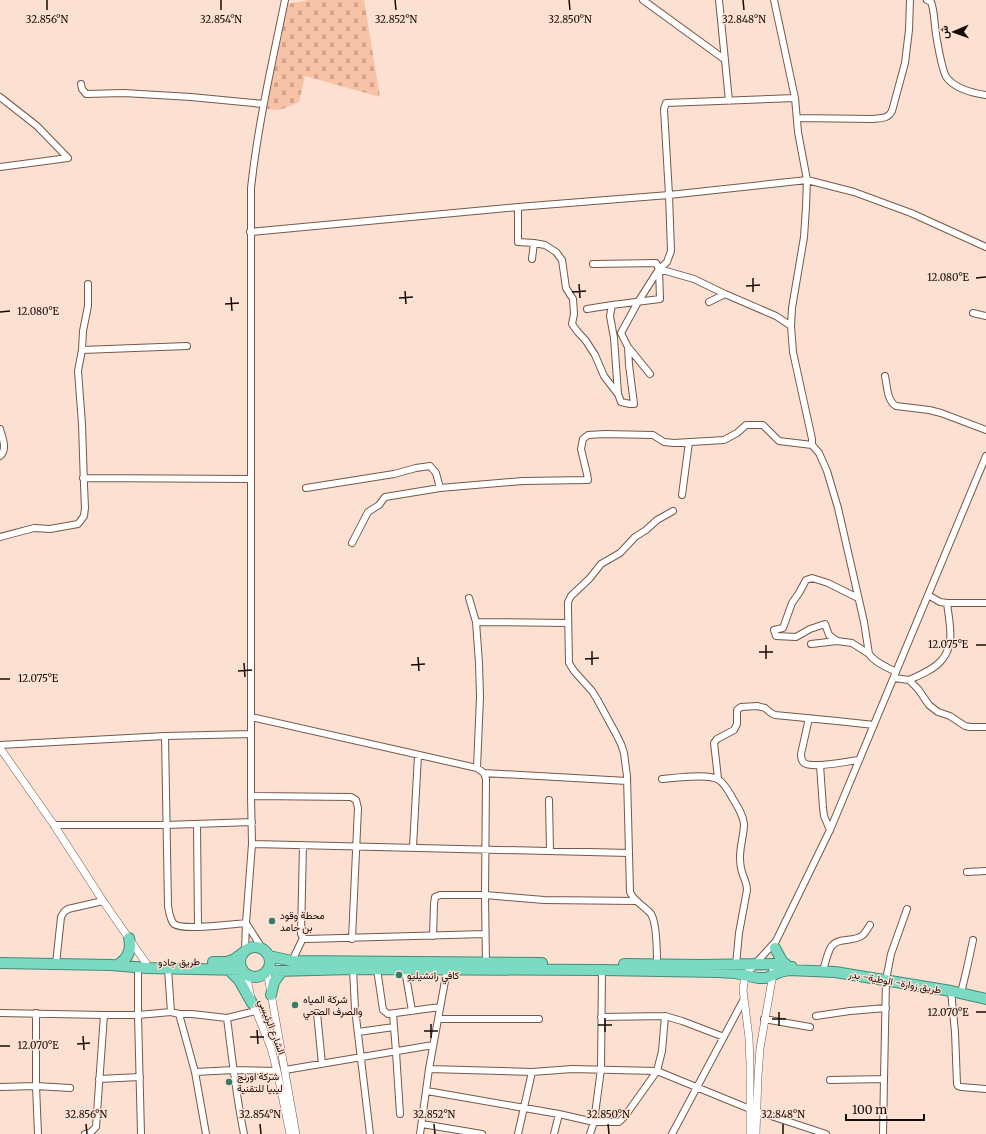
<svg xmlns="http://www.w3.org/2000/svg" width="986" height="1134" font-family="Merriweather,Vazirmatn,serif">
  <defs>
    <pattern id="cemetery-stones" width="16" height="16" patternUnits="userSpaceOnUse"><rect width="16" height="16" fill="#f8c2a7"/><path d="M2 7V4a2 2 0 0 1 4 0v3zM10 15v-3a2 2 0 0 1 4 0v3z" fill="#d4a58e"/></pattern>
  </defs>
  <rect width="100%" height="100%" fill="#fce1d3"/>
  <path fill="url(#cemetery-stones)" d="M309 0H364L380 97 305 76 299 102 280 110 266 109 288 4Z"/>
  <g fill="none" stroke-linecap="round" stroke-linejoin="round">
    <defs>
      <path id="minor" d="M643 0 724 59
        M719 0 729 101
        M774 0 795 98 798 132 807 180 806 207 804 237 792 308 791 326 793 352 812 439V445L819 453 827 471 838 508 864 622 869 654C875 663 887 667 896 672
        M927 0 931 2C934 10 934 18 935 26 936 36 942 72 947 78 956 89 972 93 986 95
        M81 84 82 89 86 94 124 93 191 97 263 104
        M0 97 37 126 68 158
        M797 118 873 119C881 118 888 119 892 111L905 63 909 30 910 0
        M0 167 68 158
        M518 207V242L534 243 532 259
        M250 232 518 207 669 195 807 180 854 192 911 213 986 247
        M534 243 545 245 556 252 562 260 566 288 573 299 574 314 572 324 577 331 586 341 595 355 604 376 617 393
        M593 264 656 263 659 269 660 299 612 305
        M659 269 667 262 671 251 669 195 664 109 666 103 795 98
        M709 302 725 294 776 316 791 326
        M587 309 612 305 610 316 614 338 618 394 621 402 630 404H634L629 365 628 347 621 333 638 302 659 269 694 279 725 294
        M973 313 986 316
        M628 347 650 374
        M82 350 187 346
        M885 376C887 385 887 401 896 406L929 410 941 413 986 430
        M0 456C8 449 2 437 0 429
        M83 478 251 479
        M306 488 394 474 416 468 430 466 436 473 440 488
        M682 495 689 442
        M0 537 34 528 50 529 78 524 84 516 85 508 84 485 82 424 78 371 82 350 83 331 88 306V284
        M352 543 368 512 379 505 385 497 440 488 523 481 588 480 587 474 581 449 583 439 588 435 605 434 653 435 664 442 674 443 724 440 737 433 746 425H763L779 441 812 445
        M928 595 940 602 947 603H986
        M469 598 476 622 479 663 480 697 477 768
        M858 598 828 583 812 578 806 580 799 593 792 603 783 628 774 630 776 636 796 637 810 629 825 624 829 635 837 641 852 643 869 654
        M476 622 568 623
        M811 644 837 641
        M894 678 909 680 918 689 929 705 938 712 950 716 965 726 970 727H986
        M909 680C920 675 933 670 941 661 956 645 949 621 947 603
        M251 717 477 768 484 773 627 781
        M809 718 801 754C801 757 802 761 804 763 813 769 848 761 859 760
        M165 736 168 906C169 912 170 920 174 924 183 931 233 924 246 923
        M0 745 165 736 251 734
        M820 765 823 808 824 816 830 830
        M484 773 486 779 485 895 486 965
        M718 778 714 743 717 739 734 730 737 724V710L741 707 757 706 765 708 771 713 775 715 837 721 874 725
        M662 779C675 778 709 773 719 780 725 784 729 792 733 799 738 807 743 815 744 824 744 834 740 846 740 857 740 863 741 870 743 875 745 881 747 884 747 890L739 933 736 965
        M251 796 351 797 356 800 358 808 352 939
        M549 800 550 850
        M197 824 198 927
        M54 825H166L252 822
        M252 844 629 853
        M413 847 418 755
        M967 872 986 871
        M246 923 262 948
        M433 936 434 904 435 897 440 895H485L544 900 637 901
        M303 938 306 939 485 934
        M245 950 246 923 252 844 251 796V188C258 124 272 63 285 0
        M292 961 303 938 301 934 303 845
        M56 964 61 917 64 912 68 909 103 901
        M657 964C657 952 657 923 651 914 645 906 634 902 630 892L627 776 624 753 621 744 616 734 597 699 592 691 574 671 569 663 568 609V602L571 596 590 578 601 564 620 553 635 537 646 530 657 520 673 511
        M755 964 776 941 830 830 986 456
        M138 967V1015L141 1134
        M168 969 171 1012
        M353 969 355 1009 370 1134
        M377 969 383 1010 388 1014 440 1007
        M405 970 412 1011
        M823 971C825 964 827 954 831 947 839 936 853 943 863 935 866 932 868 928 870 925
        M951 991 955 1032 957 1084 958 1086 961 1087 986 1089
        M961 993 967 968 973 940
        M0 1013 104 1015H138L171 1012 179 1014 195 1072 206 1134
        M36 1013V1086L38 1134
        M317 1013 322 1064
        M179 1014H192L227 1018C232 1057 236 1096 244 1134
        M393 1014 396 1052 400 1114
        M816 1016 850 1011 886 1008
        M601 1017 665 1016 682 1021 724 1037
        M227 1018 256 1011
        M438 1019H539
        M764 1019 810 1027
        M358 1032 394 1027
        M429 1069 532 1072 572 1069 657 1071 750 1109 826 1134
        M285 1070 433 1045
        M195 1072 234 1070 277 1071
        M99 1079 140 1077
        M830 1080 884 1079 886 980 891 954 907 909
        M0 1087 36 1086 70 1088
        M427 1091 559 1114 594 1122H619L625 1116 657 1071 662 1051 665 1016
        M422 1124 482 1134
        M85 1134 91 1132 96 1127 104 1015
        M420 1134 429 1069 447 970
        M518 1134 532 1072
        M554 1134 559 1114
        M590 1134 594 1122 601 1069 602 970
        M672 1134 744 999
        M883 1134 884 1079"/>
      <path id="tertiary" d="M0 748 54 825 103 901 146 963 147 968
        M267 971 296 1134
        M246 974 252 1003 256 1011 271 1048 277 1071 290 1134
        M750 1134V1064L749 1038 743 990 745 975 755 964
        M756 1134 758 1076 760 1048 773 974V964"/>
      <path id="trunk" d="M240 962a15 15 0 1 1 30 0a15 15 0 1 1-30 0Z
        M775 948 782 961 788 966
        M269 956 292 961 542 963
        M213 962H227L233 960 244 952
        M0 963 111 965 147 968 242 970
        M119 964C128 958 132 950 129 938
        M624 964 701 965 773 964 792 967
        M228 969 239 980 252 1003
        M268 969 276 971 353 969 602 970 718 972 735 973 758 978H766L780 972 789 970 835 972 951 991 986 999
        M271 995 274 982 282 971"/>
    </defs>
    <use href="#minor" stroke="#75584a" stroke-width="8"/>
    <use href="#tertiary" stroke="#75584a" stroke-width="8"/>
    <use href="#trunk" stroke="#438b77" stroke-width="12"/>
    <use href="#minor" stroke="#fff" stroke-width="6"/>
    <use href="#tertiary" stroke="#fff" stroke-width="7"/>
    <use href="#trunk" stroke="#7cdac3" stroke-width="10"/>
  </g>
  <path fill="none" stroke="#150a05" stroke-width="1.5" d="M47 0V10M221 0V10M395 0 396 10M569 0 570 10M743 0 744 10M753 278V292M976 278 986 277M579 284 580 298M746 286 760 285M405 291 406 304M572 292 586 291M231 297 232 311M399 298 413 297M225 304 239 303M0 312 10 311M766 645V659M976 645H986M592 651V665M759 652H773M418 657 419 671M585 659 599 658M244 663 245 677M411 665 425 664M238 671 252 670M0 679H10M779 1012V1026M976 1012H986M605 1018V1032M772 1019H786M431 1024V1038M598 1025H612M257 1030 258 1044M424 1031H438M83 1036 84 1050M250 1037H264M77 1044 90 1043M0 1046H10M86 1124 87 1134M260 1124 261 1134M434 1124 435 1134M608 1124 609 1134M783 1124V1134"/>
  <g fill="#387969" stroke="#fce1d3" stroke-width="1.5">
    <circle cx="272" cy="921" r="4"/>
    <circle cx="399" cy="975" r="4"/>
    <circle cx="295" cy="1005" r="4"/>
    <circle cx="229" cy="1082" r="4"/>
  </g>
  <g text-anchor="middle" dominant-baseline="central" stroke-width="3" stroke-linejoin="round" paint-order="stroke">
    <g font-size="10" fill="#150a05" stroke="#fce1d3" text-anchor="start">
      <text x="280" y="915">محطة وقود<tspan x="280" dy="12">بن حامد</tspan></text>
      <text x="407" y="975">كافي رانشيليو</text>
      <text x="303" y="999">شركة المياه<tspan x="303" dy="12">والصرف الصحي</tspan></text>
      <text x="237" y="1076">شركة اورنج<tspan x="237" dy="12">ليبيا للتقنية</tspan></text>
    </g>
    <g font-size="10" fill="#150a05" stroke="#fce1d3">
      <text transform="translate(179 962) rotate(-1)">طريق جادو</text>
      <text transform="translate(895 982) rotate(10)">طريق زوارة- الوطية- بدر</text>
      <text transform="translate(272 1027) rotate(69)">الشارع الرئيسي</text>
    </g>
  </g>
  <g font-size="10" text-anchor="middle" fill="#150a05" stroke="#fce1d3" stroke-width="3" stroke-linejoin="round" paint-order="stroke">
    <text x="47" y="23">32.856°N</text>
    <text x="221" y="23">32.854°N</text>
    <text x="396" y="23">32.852°N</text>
    <text x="570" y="23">32.850°N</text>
    <text x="744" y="23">32.848°N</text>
    <text x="948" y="281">12.080°E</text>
    <text x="38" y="315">12.080°E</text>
    <text x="948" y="648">12.075°E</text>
    <text x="38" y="682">12.075°E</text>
    <text x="948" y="1016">12.070°E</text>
    <text x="38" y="1049">12.070°E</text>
    <text x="86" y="1118">32.856°N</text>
    <text x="260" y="1118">32.854°N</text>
    <text x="434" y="1118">32.852°N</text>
    <text x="608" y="1118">32.850°N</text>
    <text x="783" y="1118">32.848°N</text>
  </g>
  <g transform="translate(954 32) rotate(268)" stroke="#fce1d3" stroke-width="3" paint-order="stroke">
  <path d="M0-3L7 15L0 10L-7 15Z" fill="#150a05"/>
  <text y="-6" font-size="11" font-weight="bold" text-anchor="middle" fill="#150a05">ش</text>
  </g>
  <path d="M846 1114v6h78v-6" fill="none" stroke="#150a05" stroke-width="2"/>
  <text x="852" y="1114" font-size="12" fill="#150a05" stroke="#fce1d3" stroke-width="3" paint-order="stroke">100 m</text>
</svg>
